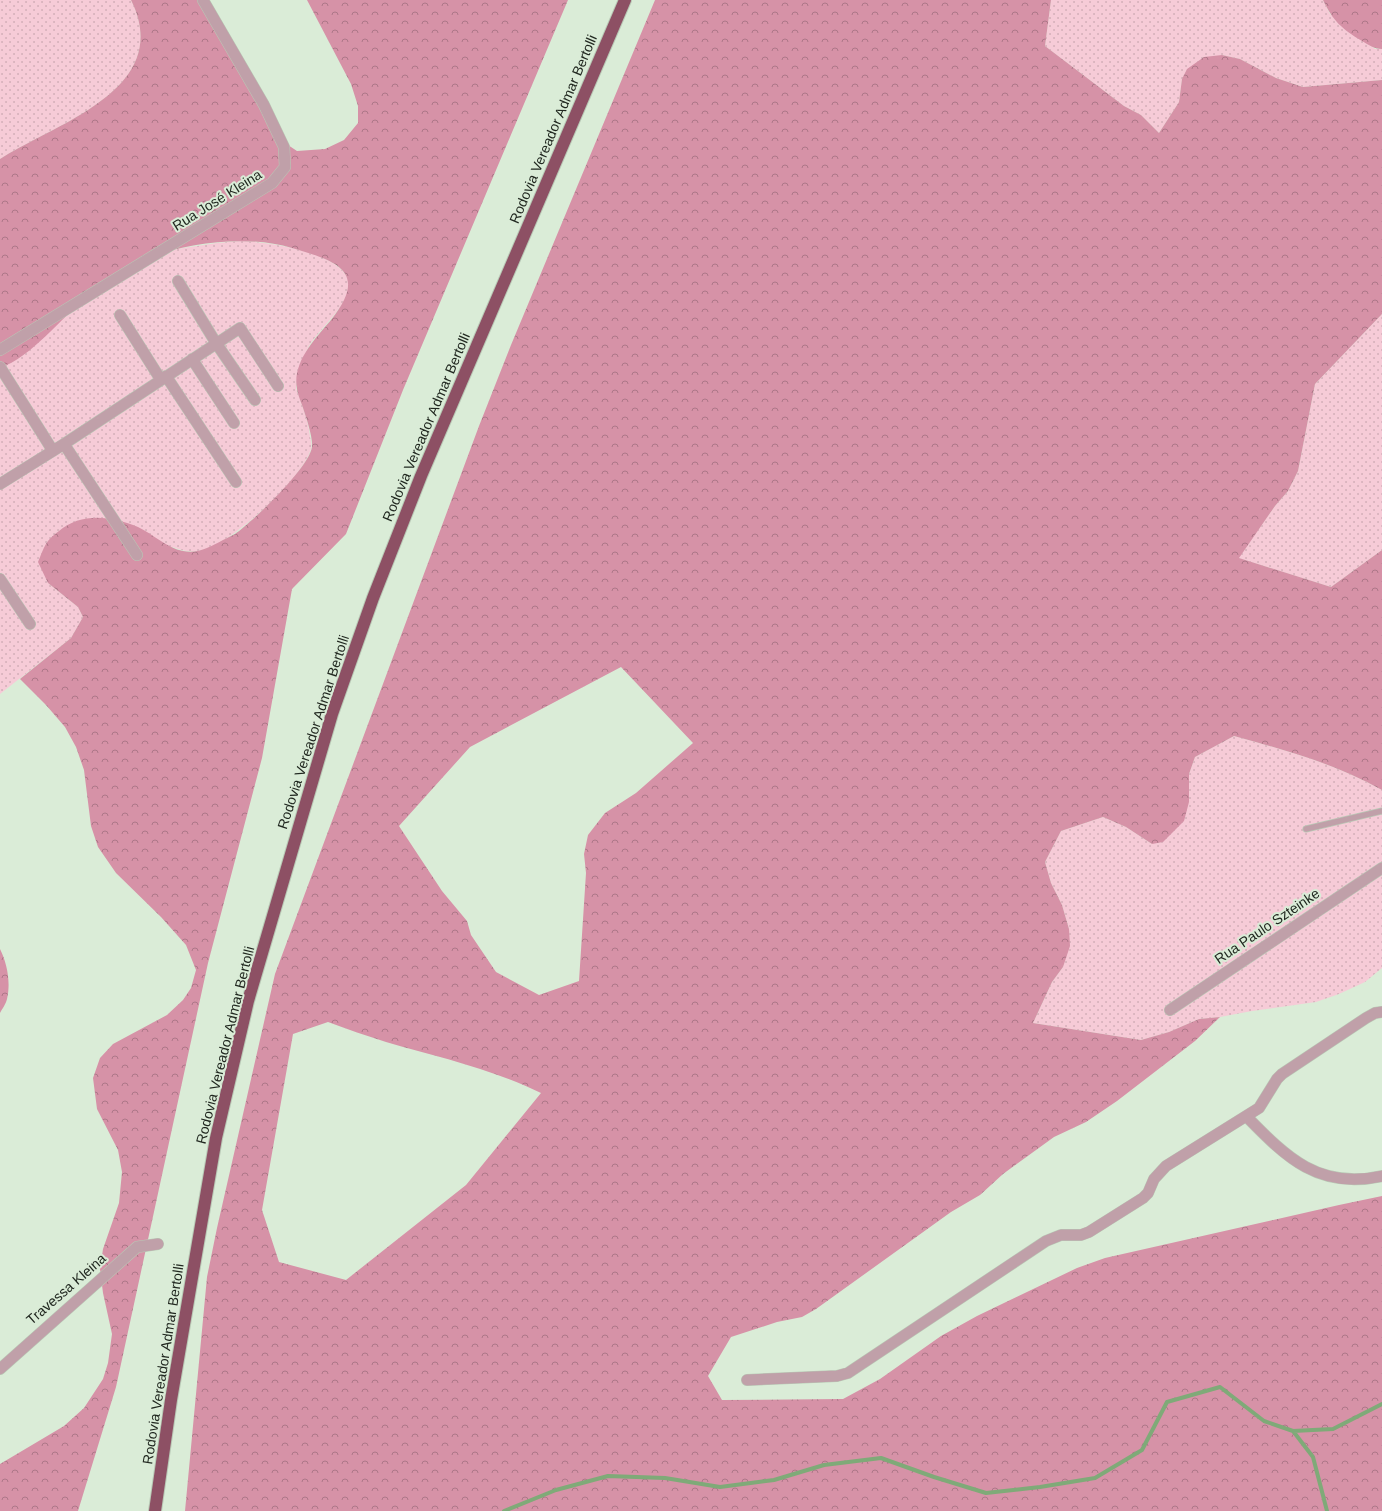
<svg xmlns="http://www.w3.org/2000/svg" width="1382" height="1511" font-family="Helvetica,sans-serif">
  <defs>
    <pattern id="grass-dots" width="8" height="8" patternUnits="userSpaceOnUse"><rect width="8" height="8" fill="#f6cbd7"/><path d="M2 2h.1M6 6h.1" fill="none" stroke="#d3aeb8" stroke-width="1.8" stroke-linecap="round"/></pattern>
    <pattern id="forest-crowns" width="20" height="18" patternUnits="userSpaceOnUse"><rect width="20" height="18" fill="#d692a7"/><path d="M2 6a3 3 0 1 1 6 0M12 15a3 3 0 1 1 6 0" fill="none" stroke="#ad7788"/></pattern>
  </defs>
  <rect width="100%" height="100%" fill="#daecd7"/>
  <path fill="url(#grass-dots)" d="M0 0H131C175 89 56 123 0 159Z
    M1051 0H1323L1330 14 1375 49H1382V80L1303 87 1276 78 1240 59 1222 55 1182 79 1179 102 1159 133 1141 115 1124 106 1045 46Z
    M241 241C268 242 336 251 348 279 357 300 314 332 307 350 305 356 296 382 296 388 297 392 300 398 301 402 305 414 309 425 310 437 311 441 312 445 311 449 302 479 233 542 203 550 193 553 182 551 173 547L48 583 78 607 83 617 71 638 0 694V368L88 295 147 258 177 249 217 243Z
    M1382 314V550L1331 587 1238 558 1275 506 1288 491 1298 471 1315 384Z
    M1234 736C1285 750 1336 764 1382 790V968L1365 982 1339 994 1316 1002 1252 1011 1220 1017 1199 1019 1169 1032 1141 1040 1033 1023 1052 982 1063 967 1069 929 1062 905 1051 883 1045 862 1061 831 1103 817 1126 827 1152 844 1189 802V774L1195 757Z"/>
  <path fill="url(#forest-crowns)" fill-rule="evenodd" d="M131 0H205L282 141 297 151 325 149 344 140 358 123V106L351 84 307 0H568L403 390 346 534 292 589 262 758 208 963 116 1387 78 1511H0V1464L64 1426 84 1408 103 1379 108 1363 112 1334 103 1293 100 1269 103 1249 119 1203 122 1172 118 1150 97 1109 93 1078 100 1058 113 1044 167 1015 183 1000 191 988 196 970 186 945 161 917 116 873 98 847 91 826 84 770 76 747 65 727 46 705 20 679 71 638 83 617 78 607 48 583 38 562C41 555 44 546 48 541 51 537 55 534 59 531 81 512 112 516 138 527 153 534 167 548 183 551 198 554 210 547 223 540 227 538 231 536 235 534 253 521 309 468 312 447 313 438 307 420 304 411 302 404 298 396 297 389 292 362 315 339 331 320 370 271 336 261 292 248 249 235 191 242 149 257 137 262 125 272 114 279 105 285 94 290 86 297 62 318 31 357 0 368V159C56 123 175 89 131 0Z
    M655 0H1051L1045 46 1124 106 1141 115 1159 133 1179 102 1182 79 1187 69 1204 57 1222 55 1240 59 1276 78 1303 87 1382 80V314L1315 384 1298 471 1288 491 1275 506 1239 558 1331 587 1382 550V790C1336 764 1285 750 1234 736L1195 757 1189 774V802L1184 821 1163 842 1152 844 1126 827 1103 817 1061 831 1045 862 1051 883 1062 905 1069 929 1070 946 1063 967 1052 982 1033 1023 1141 1040 1169 1032 1199 1019 1220 1017 1195 1041 1117 1101 1086 1122 1054 1137 1003 1174 980 1195 951 1212 816 1309 802 1317 777 1322 731 1337 708 1376 722 1400 843 1399 880 1379 941 1336 977 1316 1077 1268 1105 1258 1339 1205 1382 1196V1511H185L207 1277 217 1228 275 974 479 426 511 345ZM621 667 693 743 636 793 605 813 588 835 584 854 586 873 579 981 539 995 496 972 471 935 467 921 442 891 399 826 470 747ZM328 1022C347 1029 367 1036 386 1042 438 1057 492 1069 541 1093L466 1185 346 1280 279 1262 262 1210 293 1034Z
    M1323 0H1382V49C1374 49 1369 45 1362 41 1342 29 1333 21 1323 0Z
    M0 949C7 963 11 982 7 999 6 1004 2 1009 0 1013Z"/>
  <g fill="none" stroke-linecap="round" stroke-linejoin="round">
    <path stroke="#7faa78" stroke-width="4" d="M1293 1431 1313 1457 1327 1511
      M504 1511 556 1490 608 1476 665 1478 720 1487 774 1480 824 1465 881 1458 934 1477 986 1493 1040 1487 1095 1478 1142 1450 1167 1402 1220 1387 1264 1421 1293 1431 1333 1429 1382 1404"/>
    <defs>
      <path id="lane" d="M1306 829 1382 811"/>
      <path id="street" d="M178 281 216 343 255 400
        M120 315 161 380
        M0 350 272 183 285 167 284 147 264 105 203 0
        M192 359 234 423
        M0 367 53 451
        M166 376 236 482
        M64 444 137 555
        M0 484 64 444 240 328 278 386
        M0 579 30 624
        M1170 1010 1382 868
        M1246 1116C1287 1158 1319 1190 1382 1176
        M0 1369 137 1247 158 1244
        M747 1380 837 1376 848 1373 1046 1241 1061 1235H1081L1089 1232 1143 1198 1148 1193 1154 1179 1166 1166 1259 1108 1277 1079 1282 1074 1366 1018 1375 1013 1382 1012"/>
      <path id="highway" d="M155 1511 171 1400 216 1138 248 1001 332 714 373 598 421 476 625 0"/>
    </defs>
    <use href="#lane" stroke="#b9c9b6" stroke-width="7"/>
    <use href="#street" stroke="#b9c9b6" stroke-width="12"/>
    <use href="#highway" stroke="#b9c9b6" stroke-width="14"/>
    <use href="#lane" stroke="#c0a0a9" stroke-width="5.5"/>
    <use href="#street" stroke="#c0a0a9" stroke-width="11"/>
    <use href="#highway" stroke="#8d5064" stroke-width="12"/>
  </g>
  <g text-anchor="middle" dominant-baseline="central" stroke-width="4" stroke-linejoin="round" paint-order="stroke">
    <g font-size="14" fill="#212820" stroke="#daecd7">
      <text transform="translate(553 129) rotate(-67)">Rodovia Vereador Admar Bertolli</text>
      <text transform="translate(217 200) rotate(-32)">Rua José Kleina</text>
      <text transform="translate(426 427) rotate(-67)">Rodovia Vereador Admar Bertolli</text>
      <text transform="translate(313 732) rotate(-72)">Rodovia Vereador Admar Bertolli</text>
      <text transform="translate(1267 926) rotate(-34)">Rua Paulo Szteinke</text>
      <text transform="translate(225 1045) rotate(-76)">Rodovia Vereador Admar Bertolli</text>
      <text transform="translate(66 1289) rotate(-41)">Travessa Kleina</text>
      <text transform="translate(163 1364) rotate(-81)">Rodovia Vereador Admar Bertolli</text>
    </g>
  </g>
</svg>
